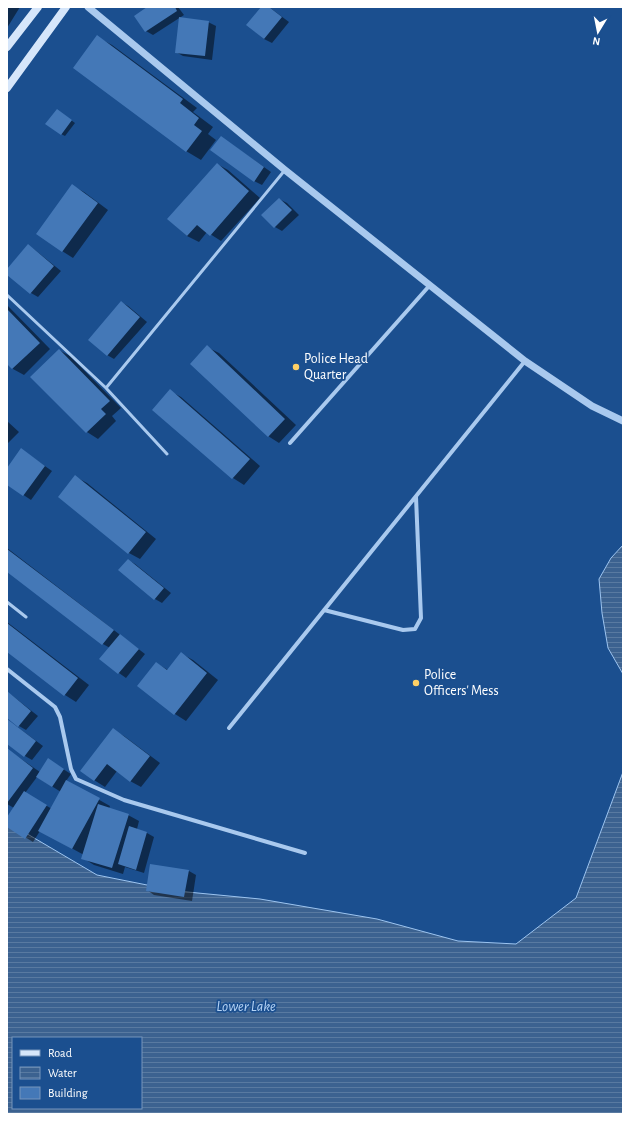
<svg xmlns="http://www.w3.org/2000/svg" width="630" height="1121" font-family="'Alegreya Sans',sans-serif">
  <defs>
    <pattern id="water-rules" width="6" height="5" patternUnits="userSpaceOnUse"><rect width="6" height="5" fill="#3c6290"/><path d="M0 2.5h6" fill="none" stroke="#597aa1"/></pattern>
  </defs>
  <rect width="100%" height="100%" fill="#1b4f8f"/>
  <path fill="url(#water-rules)" stroke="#9cc4f0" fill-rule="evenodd" d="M623 545V674L608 648 602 613 599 579 611 558Z
    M623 772V1114H7V822L97 875 177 891 260 899 377 919 458 941 516 944 576 898ZM13 1038H141V1108H13Z"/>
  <path fill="#0007" fill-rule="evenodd" d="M7 7H20L7 28Z
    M149 7H178L184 15 153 35 146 31Z
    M262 7H269L289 22 272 43 264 39 248 25Z
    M208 22 216 26 212 60 183 56 176 52Z
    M97 37 112 45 197 108 193 112 213 127 208 134 216 140 201 160 186 151Z
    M60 112 75 123 65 136 61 134Z
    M221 137 271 172 262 185 254 181Z
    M217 164 228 170 260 198 221 241 207 232 199 242 187 236 168 219Z
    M73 186 84 192 108 210 73 258 62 251Z
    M279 199 287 203 299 215 282 231 275 227Z
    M28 245 35 250 61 271 38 297 31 293 7 273V270Z
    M121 302 128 306 147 322 114 359 107 355Z
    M7 305 50 349 24 375 13 369 7 363Z
    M207 347 219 353 296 425 279 443 268 436Z
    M59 350 70 356 121 408 112 416 116 421 98 439 87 432Z
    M170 391 181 397 260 466 244 485 233 478 153 410Z
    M7 421 19 432 7 444Z
    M22 450 52 471 31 500 7 484V469Z
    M76 477 87 483 156 539 140 559 129 553 59 497Z
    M7 548 145 654 126 678 119 673 101 658 110 648 103 644 7 571Z
    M128 560 135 564 171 593 162 603 155 599Z
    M7 622 89 685 76 702 65 695 7 650Z
    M182 654 193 660 218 680 186 721 175 714 138 686 156 663 168 670Z
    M7 692 14 697 38 716 26 730 19 726 7 716Z
    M7 722 16 726 43 746 32 760 25 756 7 743Z
    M113 730 124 736 160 763 141 787 130 781 117 771 105 787 94 780Z
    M8 750 40 772 55 764 71 774 66 781 110 806 109 809 128 815 139 821 137 829 147 833 154 837 144 873 125 867 123 874 94 865 83 858 84 855 40 831 33 842 7 826V818L14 808 7 804ZM37 777 61 792 52 809 25 793Z
    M189 871 196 875 192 901 154 895 147 890Z"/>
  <path fill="#4478b7" d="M147 7H175L177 11 145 32 134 16Z
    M261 7H269L282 17 264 39 246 25Z
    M179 17 209 21 205 56 175 53Z
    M97 35 183 99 180 103 199 118 194 125 202 131 186 152 73 68Z
    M57 109 72 120 61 135 45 124Z
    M221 136 264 167 254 182 210 150Z
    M217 163 249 191 210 236 197 225 187 236 167 219Z
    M72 184 98 203 62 252 36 234Z
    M279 198 292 210 274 228 261 215Z
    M28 244 54 266 30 294 7 275V269Z
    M121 301 140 317 107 356 88 340Z
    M7 309 40 343 12 369 7 364Z
    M207 345 285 419 268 437 190 364Z
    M59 349 110 401 101 409 106 414 86 433 30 377Z
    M170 389 250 459 232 479 152 410Z
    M21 448 45 466 23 496 7 485V468Z
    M75 475 146 532 128 554 58 497Z
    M7 549 114 630 102 645 7 572Z
    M128 559 164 588 154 600 118 570Z
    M7 623 78 678 64 696 7 652Z
    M120 634 139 649 118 674 99 659Z
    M181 652 207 673 174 715 137 686 156 662 167 670Z
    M7 691 31 711 18 727 7 718Z
    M7 719 36 741 24 757 7 744Z
    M113 728 150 756 130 782 107 764 94 781 80 771Z
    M7 748 33 768 7 803Z
    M48 758 64 769 52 787 36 777Z
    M66 780 100 798 72 849 38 831Z
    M24 791 47 805 25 839 7 827V817Z
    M98 804 129 814 112 868 81 859Z
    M129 826 147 832 136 870 118 864Z
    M150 864 189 870 184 897 146 891Z"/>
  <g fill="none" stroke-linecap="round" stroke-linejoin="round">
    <path stroke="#a9c9ee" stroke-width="3" d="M7 295 106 388 167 454
      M106 388 285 170
      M7 602 26 617"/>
    <path stroke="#a9c9ee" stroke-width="4" d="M290 443 430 285
      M324 610 403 630 415 629 421 618 416 497
      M7 669 55 707 60 717 71 769 76 779 124 800 305 853
      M229 728 525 361"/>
    <path stroke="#a9c9ee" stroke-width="7" d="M88 7 285 170 525 361 592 406 623 421"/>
    <path stroke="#d6e6fa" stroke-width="8" d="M7 47 38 7
      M7 88 66 7"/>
  </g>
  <g fill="#ffd166" stroke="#1b4f8f" stroke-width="1.5">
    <circle cx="296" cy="367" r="4"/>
    <circle cx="416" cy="683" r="4"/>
  </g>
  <g text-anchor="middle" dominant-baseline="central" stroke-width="3.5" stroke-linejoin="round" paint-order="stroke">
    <g font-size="14" fill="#fff" stroke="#1b4f8f" text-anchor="start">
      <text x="304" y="359">Police Head<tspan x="304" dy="16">Quarter</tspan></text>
      <text x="424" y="675">Police<tspan x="424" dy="16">Officers' Mess</tspan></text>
    </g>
    <g font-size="15" font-style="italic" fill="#b5d3f5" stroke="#1b4f8f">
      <text x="246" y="1006">Lower Lake</text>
    </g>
  </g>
  <rect width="630" height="1121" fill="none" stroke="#ffffff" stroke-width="16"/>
  <rect x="12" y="1037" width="130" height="72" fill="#1b4f8f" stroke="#7695bc"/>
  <rect x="20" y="1050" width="20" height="6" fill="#d6e6fa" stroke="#7695bc"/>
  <text x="48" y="1057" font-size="12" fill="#ffffff">Road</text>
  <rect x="20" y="1067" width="20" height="12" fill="url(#water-rules)" stroke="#7695bc"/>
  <text x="48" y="1077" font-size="12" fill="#ffffff">Water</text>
  <rect x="20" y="1087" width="20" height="12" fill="#4478b7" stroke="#7695bc"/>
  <text x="48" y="1097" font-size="12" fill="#ffffff">Building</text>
  <g transform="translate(598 32) rotate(190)" stroke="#1b4f8f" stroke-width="3" paint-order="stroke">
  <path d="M0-3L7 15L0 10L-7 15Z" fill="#ffffff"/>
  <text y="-6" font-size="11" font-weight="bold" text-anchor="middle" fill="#ffffff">N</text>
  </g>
</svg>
